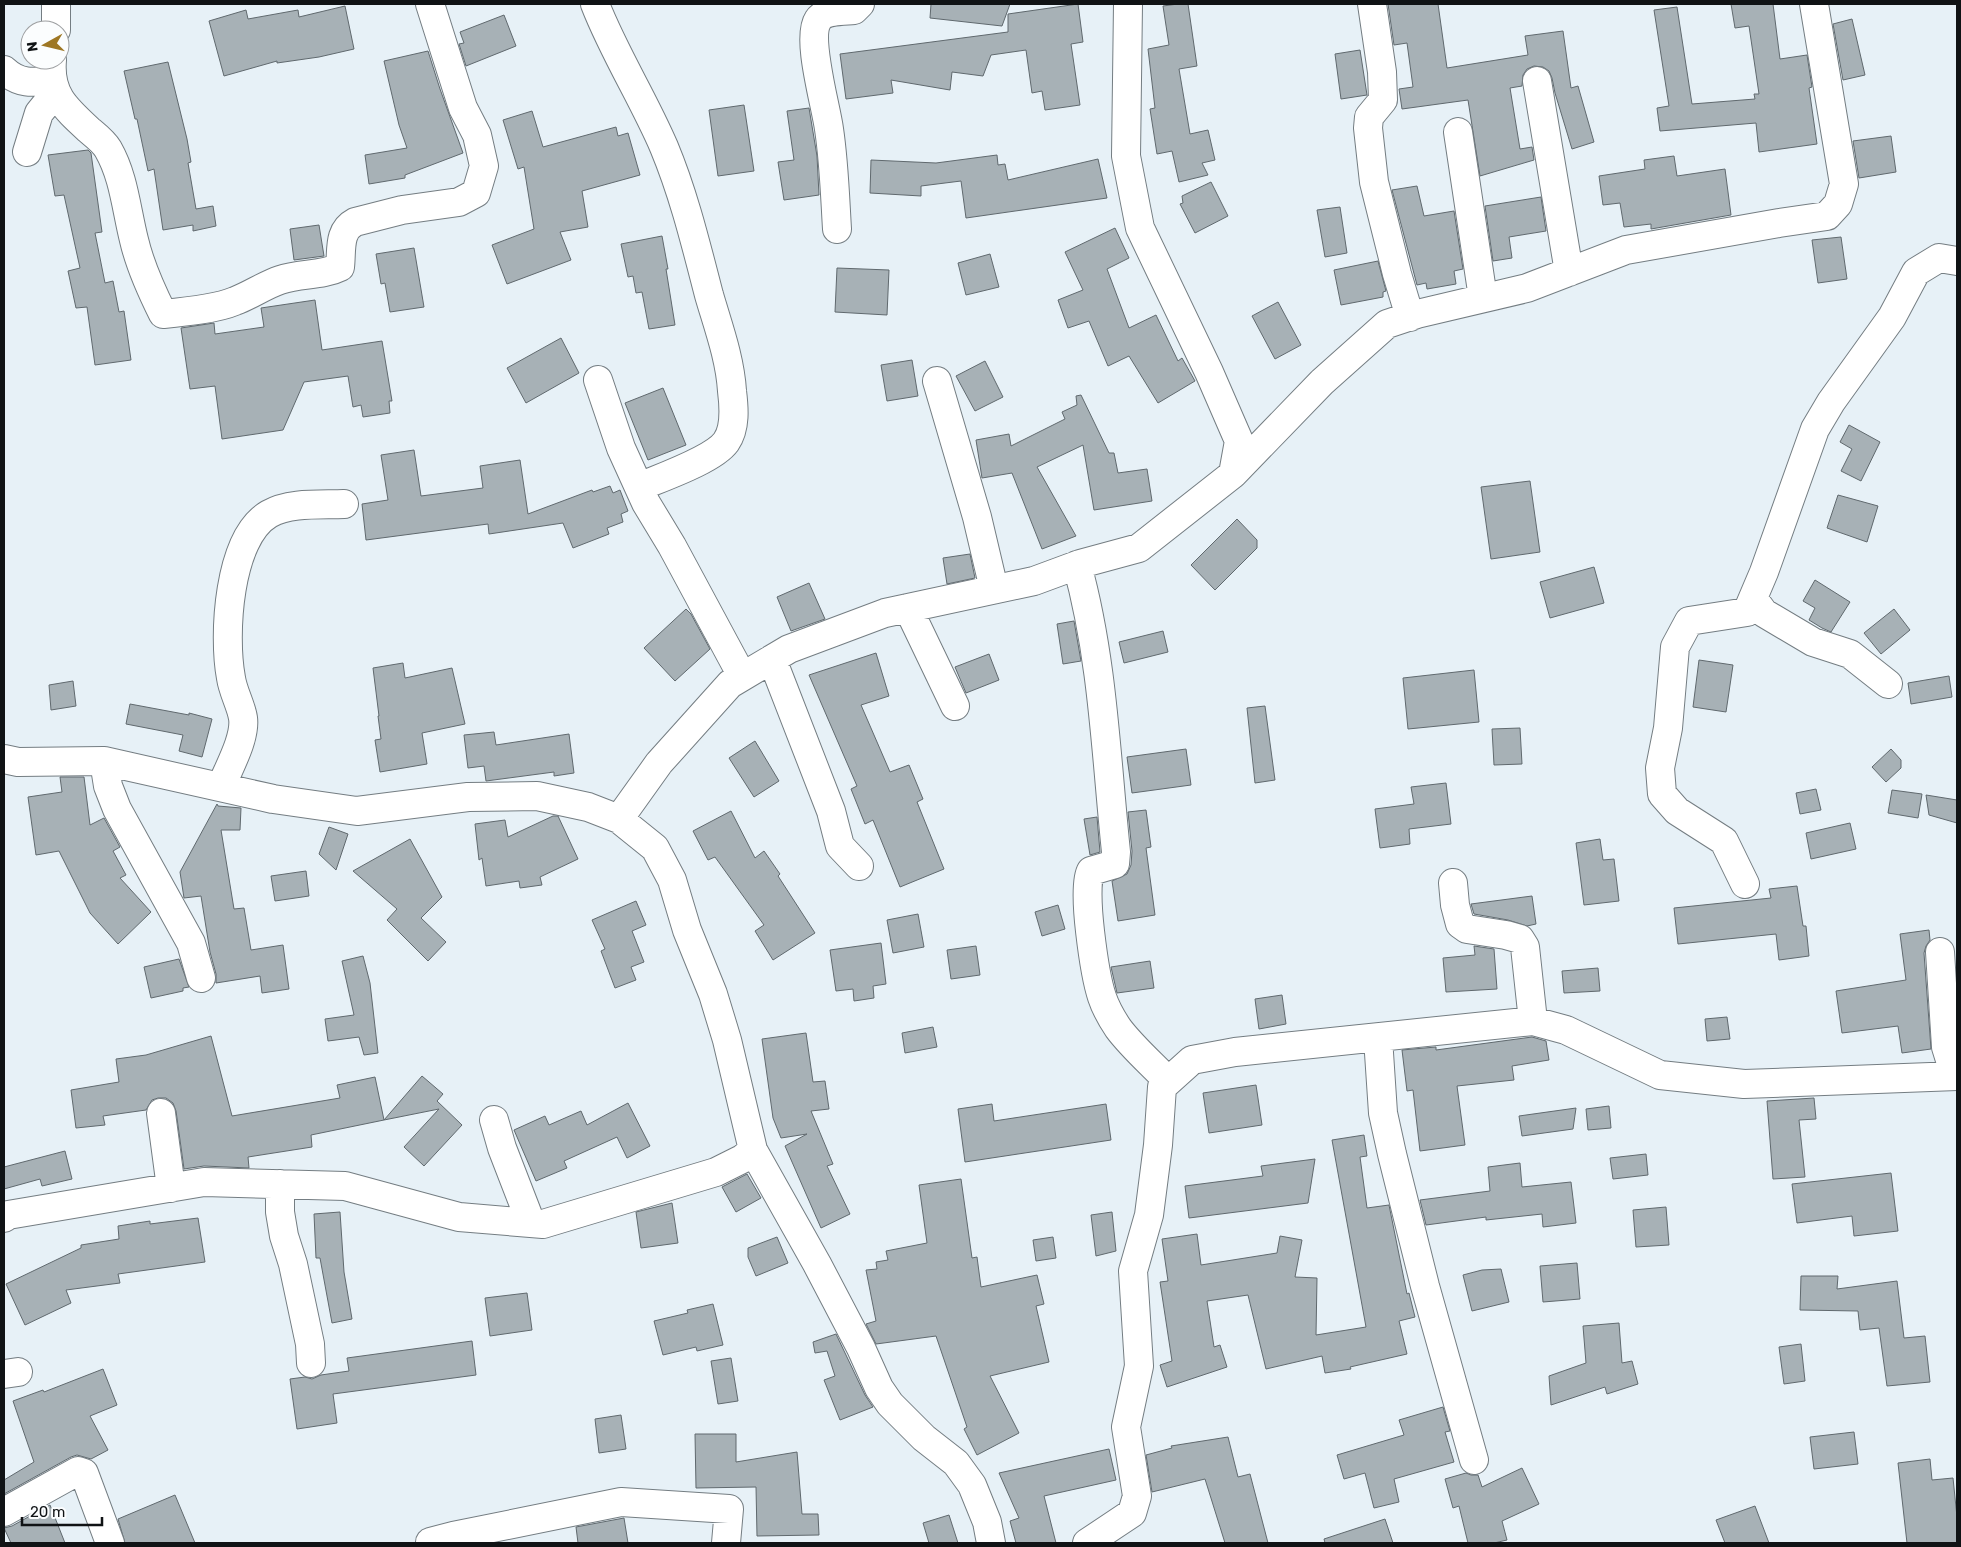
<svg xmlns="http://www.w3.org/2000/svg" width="1961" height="1547" font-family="Rubik,sans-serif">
  <rect width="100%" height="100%" fill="#e7f1f7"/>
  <path fill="#a7b1b6" stroke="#60696e" d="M931 4H1010L1002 26 930 18Z
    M1078 4 1083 42 1071 44 1080 105 1045 110 1042 91 1032 93 1026 50 991 55 983 76 952 72 950 90 891 80 893 93 846 99 840 54 1008 32V14Z
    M1178 4H1188L1197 66 1179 69 1190 134 1208 130 1215 160 1202 163 1208 175 1179 182 1172 151 1157 154 1150 109 1155 108 1148 49 1169 45 1163 6Z
    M1388 4H1438L1447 68 1528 55 1525 36 1563 31 1571 88 1578 86 1594 142 1572 149 1555 93 1552 78 1549 71 1543 67 1534 66 1527 69 1523 75 1522 86 1510 88 1520 149 1532 147 1534 160 1480 176 1468 100 1402 109 1399 89 1413 87 1407 43 1394 45Z
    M1731 4H1773L1780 59 1807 55 1812 87 1809 88 1817 144 1759 152 1756 123 1660 131 1657 108 1669 106 1654 10 1677 7 1692 104 1755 99 1754 94H1759L1749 26 1735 28Z
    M345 6 354 49 319 57 277 63V61L224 76 209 21 246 10 248 19 298 10 299 17Z
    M504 15 516 46 466 66 459 44 464 43 460 32Z
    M1852 19 1865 75 1843 80 1833 24Z
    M1360 50 1367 95 1341 99 1335 54Z
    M428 51 440 89 463 153 405 175V178L369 184 365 155 407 148 399 125 384 61Z
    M168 62 187 139 191 162 188 163 196 209 213 206 216 226 193 231V225L163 230 154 169 148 171 137 119H135L124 71Z
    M744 105 754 171 718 176 709 110Z
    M809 108 817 156 819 195 784 200 778 162 794 160 787 111Z
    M532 111 543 147 616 127 618 136 628 133 640 175 582 191 588 227 560 232 571 260 507 284 492 245 534 229 524 167 518 169 503 120Z
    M1891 136 1896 172 1859 178 1853 141Z
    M88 150 91 153 102 232 95 233 105 283 113 281 119 312 124 311 131 360 95 365 87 307 76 308 68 271 80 268 64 195 55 196 48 155Z
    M997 155 998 165 1005 164 1008 180 1098 159 1107 198 966 218 961 181 921 186V196L870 193 871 160 936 163Z
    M1674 156 1677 176 1725 169 1731 215 1651 229V224L1624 227 1620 203 1603 205 1599 176 1645 169 1644 160Z
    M1211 182 1228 216 1195 233 1180 204 1183 203 1182 196Z
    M1417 186 1424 216 1454 211 1463 269 1454 271 1456 284 1427 289 1426 283 1417 285 1392 190Z
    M1541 197 1546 231 1509 237 1512 258 1493 261 1485 206Z
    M1340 207 1347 253 1325 257 1317 210Z
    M319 225 324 256 294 260 290 229Z
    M1115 228 1129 258 1107 269 1129 328 1156 315 1178 361 1182 358 1195 381 1158 403 1129 356 1108 366 1089 321 1068 328 1058 300 1083 290 1065 252Z
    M662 236 668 269H666L675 325 649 329 642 292 636 293 633 276 628 277 621 244Z
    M1841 237 1847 279 1818 283 1812 240Z
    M414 248 424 307 390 312 385 283 381 284 376 254Z
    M990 254 999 287 966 295 958 263Z
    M1378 261 1386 291 1383 292V297L1341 305 1334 270Z
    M837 268 889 270 887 315 835 312Z
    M315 300 322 350 382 341 392 401H389L390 413 363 417 361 405 353 407 348 376 304 382 283 430 222 439 215 386 190 389 181 328 214 323 215 334 264 327 261 308Z
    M1278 302 1301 345 1275 359 1252 316Z
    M561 338 579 373 526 403 507 368Z
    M912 360 918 396 887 401 881 365Z
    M985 361 1003 397 975 411 956 376Z
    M663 388 686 445 648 460 625 403Z
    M1081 395 1109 453H1114L1118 473 1147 469 1152 501 1094 510 1083 445 1037 467 1076 536 1042 549 1012 473 982 478 976 440 1009 434 1011 446 1065 419 1062 412 1077 405 1076 396Z
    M1849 425 1880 442 1861 481 1841 471 1852 449 1840 442Z
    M414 450 421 496 483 488 480 466 520 460 528 514 592 490 593 492 610 486 613 493 620 490 628 511 621 514 623 522 607 528 609 534 573 548 563 523 489 534 488 524 366 540 362 504 388 500 381 455Z
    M1530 481 1540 552 1491 559 1481 487Z
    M1838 495 1878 506 1867 542 1827 528Z
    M1237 519 1257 540V548L1215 590 1191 565Z
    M970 554 975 578 947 584 943 558Z
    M1594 567 1604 603 1550 618 1540 582Z
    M1815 580 1850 602 1831 632 1822 628 1809 620 1815 608 1803 601Z
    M809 583 825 619 791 631 777 597Z
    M686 609 691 614 710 649 675 681 644 648Z
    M1894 609 1910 630 1881 654 1864 633Z
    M1074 621 1081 661 1063 664 1057 624Z
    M1163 631 1168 652 1124 663 1119 642Z
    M876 653 889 696 861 705 890 772 909 765 923 799 917 802 944 869 900 887 873 820 865 824 851 789 857 786 809 675Z
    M989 654 999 680 966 693 955 667Z
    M1699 660 1733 665 1726 712 1693 707Z
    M403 663 405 678 452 668 465 724 422 733 427 764 380 772 375 740 381 739 378 716H379L373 668Z
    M1474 670 1479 722 1408 729 1403 678Z
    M1949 676 1952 697 1911 704 1908 683Z
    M73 681 76 706 51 710 49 685Z
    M130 704 189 715V713L212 719 202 757 179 751 183 735 126 724Z
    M1265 706 1275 780 1255 783 1247 708Z
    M1520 728 1522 764 1494 765 1492 729Z
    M494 732 496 745 569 734 574 773 554 776V772L486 781 484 766 468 768 464 735Z
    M755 741 779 781 754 797 729 758Z
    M1186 749 1191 785 1132 793 1127 757Z
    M1891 749 1901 760V768L1886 782 1872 767Z
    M60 777H84L90 825 104 818 120 847 113 851 126 875 120 878 151 912 118 944 90 913 59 851 36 855 28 797 62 792Z
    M1446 783 1451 824 1409 829 1410 844 1380 848 1375 809 1414 804 1411 787Z
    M1816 789 1821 810 1800 814 1796 793Z
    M1892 790 1922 794 1918 818 1888 813Z
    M1926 795 1957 800V823L1929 815Z
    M217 804 218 806 241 808 240 830H221L234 909 244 908 251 950 283 945 289 989 262 993 260 976 216 983V974L210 952 201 896 184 898 180 872Z
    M1146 810 1151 847 1146 848 1155 915 1118 921 1112 881 1127 874 1131 865 1132 851 1128 812Z
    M731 811 755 858 764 851 780 874 778 876 815 933 773 960 755 931 764 925 715 857 708 860 693 831Z
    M553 816H558L578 859 540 877 542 885 520 888 519 881 486 886 482 858 479 860 475 824 505 820 508 837Z
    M1097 817 1100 852 1090 855 1084 819Z
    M1850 823 1856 849 1811 859 1806 833Z
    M329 827 348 834 336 870 319 854Z
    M410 839 442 897 421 918 446 942 428 961 387 920 397 909 353 871Z
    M1600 839 1603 860 1614 859 1619 901 1584 905 1576 843Z
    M306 871 309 896 275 901 271 876Z
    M1797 886 1803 926H1806L1809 956 1779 960 1776 934 1678 944 1674 908 1771 898 1769 889Z
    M1532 896 1536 924 1527 926 1508 920 1474 914 1471 904Z
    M636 901 646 925 632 931 644 962 631 967 636 980 615 988 601 951 605 949 592 920Z
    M1058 905 1065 929 1042 936 1035 912Z
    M918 914 924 947 893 953 887 920Z
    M1929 930 1930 940 1926 946 1924 953 1931 1049 1902 1053 1898 1026 1842 1033 1836 991 1906 980 1900 934Z
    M881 943 886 984 873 986 874 998 854 1001 853 989 836 991 830 950Z
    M976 946 980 975 951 979 947 950Z
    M1474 946 1494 949 1497 989 1446 992 1443 958 1475 955Z
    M363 956 370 983 378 1053 364 1055 359 1037 328 1041 325 1019 354 1015 342 961Z
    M179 959 189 987 183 988V991L151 998 144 967Z
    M1150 961 1154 988 1117 993 1111 967Z
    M1598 968 1600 991 1564 993 1562 971Z
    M1282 995 1286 1024 1259 1029 1255 999Z
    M1727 1017 1730 1039 1707 1041 1705 1019Z
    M933 1027 937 1047 905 1053 902 1033Z
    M806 1033 813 1082 825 1081 829 1109 811 1111 833 1164 827 1166 850 1214 821 1228 785 1146 807 1134 781 1138 773 1118 762 1039Z
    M211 1036 232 1116 340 1098 337 1085 375 1077 384 1120 311 1135 312 1147 248 1157 249 1168 204 1166 184 1169 176 1111 173 1103 166 1098H158L152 1100 146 1110 103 1116 105 1125 76 1128 71 1090 119 1082 116 1059 146 1055Z
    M1532 1037 1546 1041 1549 1060 1512 1066 1514 1080 1457 1086 1465 1145 1420 1151 1413 1090 1407 1091 1402 1050 1436 1047V1050Z
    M422 1076 443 1094 437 1101 462 1125 424 1166 404 1147 439 1109 384 1120Z
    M1256 1085 1262 1125 1209 1133 1203 1093Z
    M1814 1098 1816 1119 1799 1120 1805 1177 1773 1179 1767 1101Z
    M628 1103 650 1146 627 1158 617 1137 564 1161 567 1168 536 1181 514 1130 545 1116 549 1125 581 1111 587 1125Z
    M992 1104 994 1121 1106 1104 1111 1140 965 1162 958 1109Z
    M1609 1106 1611 1128 1588 1130 1586 1109Z
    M1576 1108 1573 1129 1522 1136 1519 1116Z
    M1364 1135 1367 1156 1360 1157 1367 1208 1389 1205 1407 1294 1409 1293 1415 1317 1399 1321 1407 1354 1350 1367 1351 1369 1325 1373 1322 1356 1266 1369 1248 1295 1207 1301 1214 1347 1220 1345 1227 1367 1167 1387 1160 1365 1172 1361 1160 1282 1168 1281 1162 1239 1197 1234 1201 1265 1277 1253 1280 1236 1302 1240 1295 1277 1317 1278 1316 1335 1366 1327 1332 1140Z
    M65 1151 72 1179 42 1186 40 1179 4 1189V1167Z
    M1646 1154 1648 1175 1613 1179 1610 1158Z
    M1315 1159 1308 1203 1189 1218 1185 1186 1263 1176 1261 1166Z
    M1520 1163 1522 1187 1571 1182 1576 1223 1543 1227 1542 1214 1486 1220V1217L1426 1225 1420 1200 1490 1191 1488 1167Z
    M1891 1173 1898 1231 1854 1236 1852 1216 1797 1223 1792 1184Z
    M747 1174 761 1198 736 1212 722 1187Z
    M961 1179 972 1258 977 1257 981 1287 1037 1275 1044 1304 1036 1306 1049 1362 990 1376 1019 1433 977 1455 964 1429 967 1427 936 1336 876 1344 866 1324 876 1321 866 1270 877 1269 876 1262 888 1260 886 1251 927 1243 919 1185Z
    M672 1203 678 1243 641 1248 636 1212Z
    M1666 1207 1669 1245 1636 1247 1633 1210Z
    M340 1212 344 1272 352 1319 332 1323 320 1258H316L314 1214Z
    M1112 1212 1116 1251 1096 1256 1091 1215Z
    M198 1218 205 1262 118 1274 120 1283 66 1290 71 1303 25 1325 6 1284 81 1248V1245L119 1239 118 1226 150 1221V1224Z
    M777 1237 788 1263 756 1276 748 1257V1248Z
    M1053 1237 1056 1258 1036 1261 1033 1240Z
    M1577 1263 1580 1299 1543 1302 1540 1266Z
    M1501 1269 1509 1302 1472 1311 1463 1275 1482 1270Z
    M1801 1276H1838L1837 1289 1897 1281 1904 1338 1925 1336 1930 1382 1887 1386 1879 1328 1860 1330 1858 1311 1800 1310Z
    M527 1293 532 1330 490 1336 485 1298Z
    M713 1304 723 1345 697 1351 696 1347 663 1355 654 1321 688 1313 687 1310Z
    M1619 1323 1622 1363 1632 1361 1638 1384 1607 1394 1605 1387 1551 1405 1549 1376 1586 1363 1583 1326Z
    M836 1334 865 1395 873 1407 840 1420 824 1380 835 1376 827 1351 815 1353 813 1342Z
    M472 1341 476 1375 333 1394 337 1423 297 1429 290 1379 305 1377 312 1379 321 1375 349 1371 347 1358Z
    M1801 1344 1805 1381 1784 1384 1779 1347Z
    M731 1358 738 1401 718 1404 711 1361Z
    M103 1369 117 1405 90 1416 108 1450 91 1459 77 1455 71 1457 4 1494V1480L34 1462 13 1401 43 1390 44 1392Z
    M1443 1407 1450 1431 1445 1432 1454 1462 1394 1479 1399 1502 1374 1508 1365 1473 1344 1479 1337 1455 1404 1435 1399 1420Z
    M621 1415 626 1449 599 1453 595 1419Z
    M1854 1432 1858 1464 1814 1469 1810 1437Z
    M695 1434H736V1462L797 1452 802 1514H818L819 1535 757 1536 756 1487 696 1488Z
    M1228 1437 1238 1477 1250 1474 1268 1543H1225L1205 1479 1152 1492 1146 1455 1172 1448 1171 1446Z
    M1109 1449 1116 1480 1044 1496 1056 1543H1016L1010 1521 1019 1518 999 1473Z
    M1930 1459 1932 1480 1953 1478 1957 1517V1543H1907L1898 1463Z
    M1522 1468 1539 1504 1502 1521 1507 1540 1494 1543H1468L1459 1506 1453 1508 1445 1479 1466 1473 1471 1475H1478L1482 1487Z
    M175 1495 195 1543H125L118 1519Z
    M50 1505 65 1543H11L4 1528 12 1526Z
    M1755 1506 1769 1543H1725L1716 1520Z
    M949 1515 958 1543H929L923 1523Z
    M624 1518 628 1543H578L576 1527Z
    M1385 1519 1393 1543H1325L1324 1539Z"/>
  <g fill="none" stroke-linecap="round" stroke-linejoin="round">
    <defs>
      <path id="minor" d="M595 4C614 53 643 98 664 147 684 195 696 245 709 295 718 326 730 358 732 391 734 407 736 428 726 442 713 460 660 478 639 487
        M1372 4 1382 72 1383 100 1369 117 1368 128 1374 182 1397 274 1410 317
        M56 30V4
        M52 60C49 94 65 108 89 130 95 135 104 142 108 149 124 177 126 208 134 240 140 266 151 290 163 314 184 312 216 309 235 301 251 295 265 285 280 280 300 273 322 276 340 267 342 250 338 231 355 222L402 210 459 202 476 193 484 166 477 135 463 108 430 4
        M4 70C19 84 32 83 52 80
        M1537 81 1569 272
        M1458 132 1483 298
        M27 152 39 113 56 92
        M837 229C835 196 834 162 829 129 826 106 806 38 818 20 824 10 844 11 854 10L860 4
        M598 380 621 448 646 503 672 546 742 676
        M937 381 977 517 994 589
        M1233 474 1322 382 1387 324 1417 314 1527 288 1626 250 1779 223 1827 216 1838 204 1844 184 1814 4
        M1077 565C1103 659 1106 756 1116 852L1115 864 1091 871C1081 887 1095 976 1102 997 1105 1006 1112 1019 1118 1028 1132 1047 1152 1064 1168 1081
        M1753 598 1764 613 1813 642 1850 654 1888 684
        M908 608 955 706
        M772 659 831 811 840 846 859 866
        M4 759 18 762 104 761 273 799 357 811 468 797 537 796 588 807 619 819 655 848 672 880 687 930 713 994 727 1040 753 1150 817 1264 861 1348 879 1388 890 1404 924 1438 956 1463 972 1485 987 1522 991 1543
        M104 761 108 786 117 809 191 943 201 978
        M221 787C228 769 246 738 243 718 241 705 233 692 231 678 223 636 228 538 269 514 290 502 321 505 344 504
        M619 819 659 763 730 684 789 649 885 613 1034 581 1080 564 1139 548 1233 474 1239 441 1209 372 1140 228 1126 156 1128 4
        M1453 883 1455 905 1460 924 1467 929 1506 935 1520 939 1525 947 1533 1021
        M1745 884 1724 841 1677 811 1662 794 1660 768 1668 728 1675 647 1689 621 1747 612 1764 572 1815 429 1831 402 1892 317 1916 272 1939 258 1957 261
        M1940 952 1946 1047 1955 1076
        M1378 1038 1383 1113 1392 1154 1425 1286 1474 1460
        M161 1113 171 1188
        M494 1120 502 1148 531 1223
        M280 1184V1212L284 1236 293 1264 310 1344 311 1363
        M4 1218 8 1215 204 1182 345 1186 459 1217 543 1224 716 1172 742 1159 753 1150
        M4 1374 18 1372
        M4 1512 78 1471 84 1473 110 1543
        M430 1543V1542L453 1536 621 1502 729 1509 726 1543
        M1087 1543 1132 1513 1137 1496 1126 1427 1139 1366 1133 1271 1149 1215 1158 1145 1162 1087 1192 1060 1235 1052 1533 1021 1566 1030 1660 1075 1744 1084 1957 1076"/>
    </defs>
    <use href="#minor" stroke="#747d82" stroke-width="30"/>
    <use href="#minor" stroke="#fff" stroke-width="28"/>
  </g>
  <rect width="1961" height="1547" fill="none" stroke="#101315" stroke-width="10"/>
  <g transform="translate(45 45) rotate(262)"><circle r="24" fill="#fbfdfe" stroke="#9d9fa1"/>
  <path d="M0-4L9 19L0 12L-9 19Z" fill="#9e7724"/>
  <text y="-8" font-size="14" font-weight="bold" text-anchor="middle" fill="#101315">N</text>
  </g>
  <path d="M22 1517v8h80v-8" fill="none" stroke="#101315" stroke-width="2.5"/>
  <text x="30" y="1517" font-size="15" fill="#101315" stroke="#fbfdfe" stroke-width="4" paint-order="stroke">20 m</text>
</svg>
